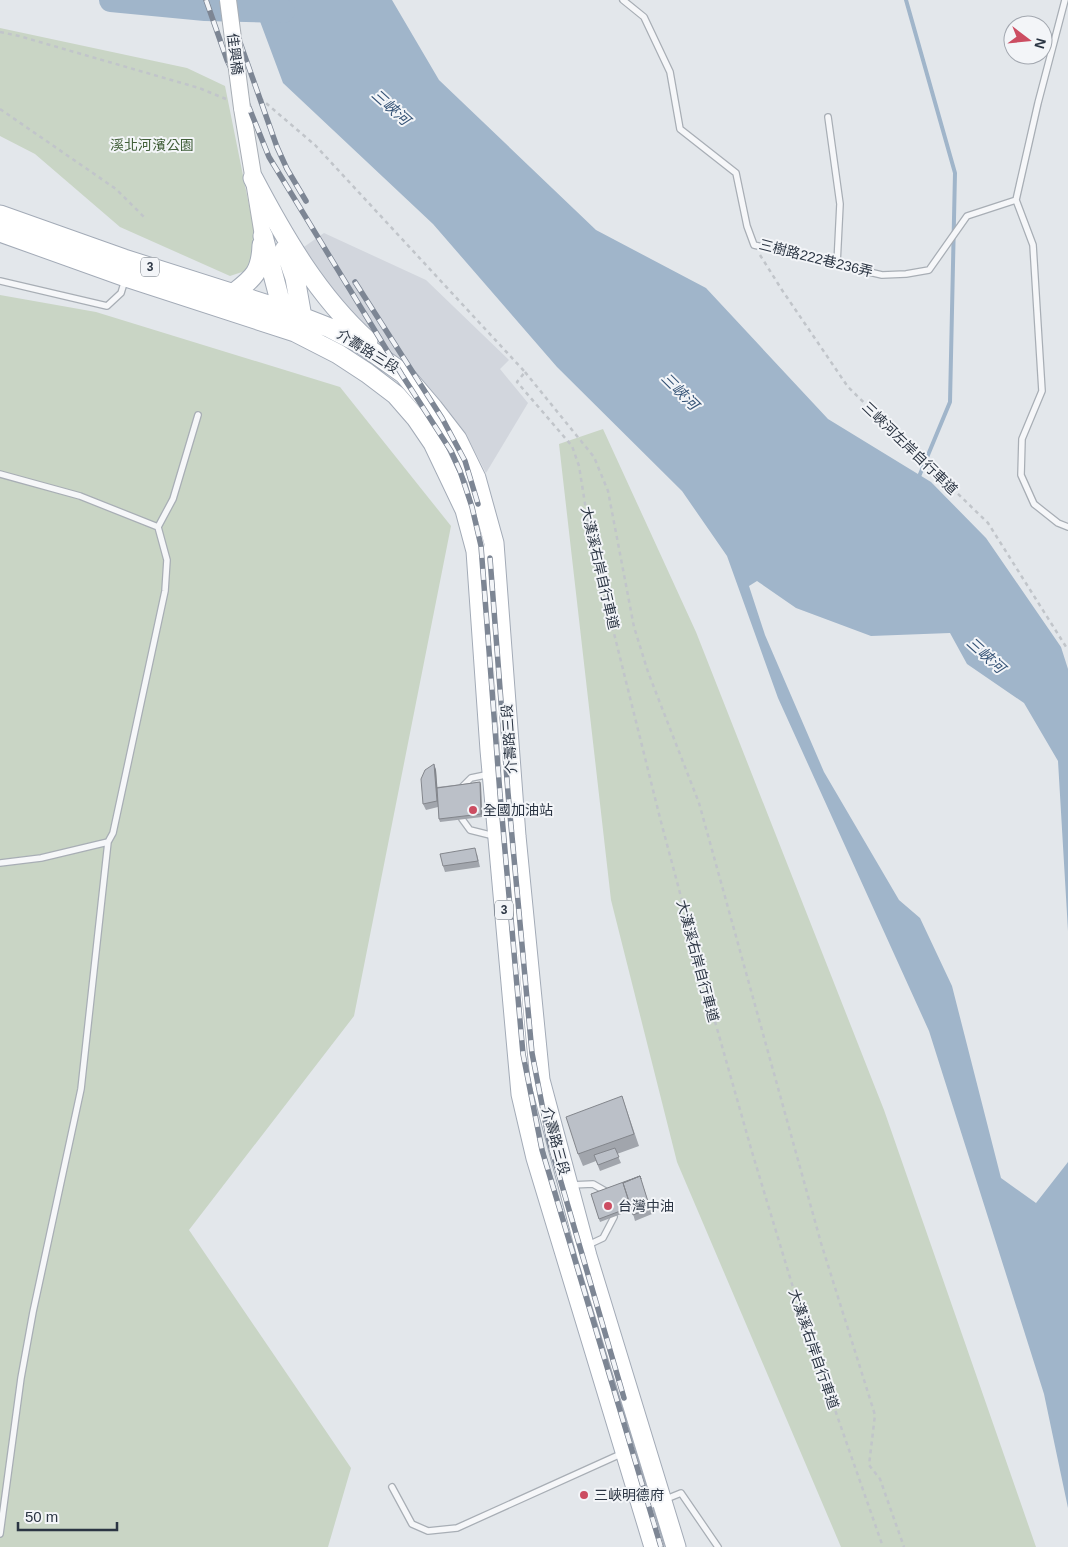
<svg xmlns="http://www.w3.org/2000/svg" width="1068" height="1547" font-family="Helvetica,'Noto Sans TC',sans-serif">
  <rect width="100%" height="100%" fill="#e3e7eb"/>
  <path fill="#d2d6dd" d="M324 233 426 280 509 360 500 369 528 403 486 473 470 442 426 385 377 340 330 292 301 249Z"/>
  <path fill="#c9d5c5" d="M0 28 187 68 225 86 257 245 251 269 230 276 120 227 35 154 0 136Z
    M0 295 96 312 340 387 451 526 354 1016 189 1230 351 1468 328 1547H0Z
    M603 429 696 632 884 1110 1036 1547H841L677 1162 611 900 559 444Z"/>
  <path fill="#a0b5ca" d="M252 0H392L439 80 596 230 706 288 828 419 931 482 986 538 1061 647 1068 669V931L1058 761 1024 703 967 664 950 633 871 636 796 608 757 581 749 586 765 635 824 772 899 900 920 918 952 986 1001 1178 1036 1203 1068 1162V1508L1044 1394 929 1031 778 698 727 556 682 491 557 367 433 224 283 83Z"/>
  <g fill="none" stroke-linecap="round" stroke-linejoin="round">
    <path stroke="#a0b5ca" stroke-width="4" d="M906 0 955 173 950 402 918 479"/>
    <path stroke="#a0b5ca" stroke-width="24" d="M111 0 205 9 283 11"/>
    <defs>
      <path id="lane" d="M623 0 644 17 670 72 680 129 736 173 747 226 754 245 882 275 906 274 929 270 967 216 1016 200
        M1065 0 1038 103 1016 200 1033 245 1042 391 1022 439 1021 475 1034 504 1058 523 1068 527
        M828 117 840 204 837 264
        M0 281 107 306 121 293 125 280
        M0 474 80 496 158 527
        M461 788 471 778 490 774
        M462 819 470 830 494 836
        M0 863 41 858 108 842
        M571 1185 593 1184 607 1192
        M586 1246 603 1238 614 1217
        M392 1487 412 1524 428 1531 457 1528 623 1453
        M644 1508 681 1493 718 1547
        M0 1534 21 1378 33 1312 81 1089 108 842 113 833 165 591 167 560 158 527 173 499 198 415"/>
      <path id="secondary" d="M242 108 263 236"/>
      <path id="primary" d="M253 178C284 237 318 296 368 341
        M0 215 124 259 284 310 330 328 363 345 404 374 433 408 457 439 476 478 494 543 516 836 540 1080 587 1256 676 1547
        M0 232 126 277 295 332 338 354 367 373 396 395 416 418 433 443 465 510 476 551 490 750 521 1094 536 1158 654 1547
        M263 236 279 297 288 318
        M285 249 295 278 302 317
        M233 294C253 278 261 273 262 245"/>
    </defs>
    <use href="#lane" stroke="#a8aeb5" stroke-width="8"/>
    <use href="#secondary" stroke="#a8aeb5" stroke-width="18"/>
    <use href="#primary" stroke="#a3abb7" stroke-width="21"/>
    <path stroke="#c1c5ca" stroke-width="2.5" stroke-dasharray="4 4" stroke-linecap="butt" d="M0 32 19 36 199 88 226 99
      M260 98 315 145 525 372 517 382 572 446 579 466 591 541 660 818 701 972 752 1152 798 1304 883 1547
      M0 109 116 189 146 219
      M760 255 782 290 848 387 988 523 1068 650
      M525 372 594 457 608 491 634 627 648 672 699 803 821 1243 875 1415 869 1465 880 1479 904 1547"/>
    <use href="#lane" stroke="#f6f7f9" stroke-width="5.5"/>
    <use href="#secondary" stroke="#fff" stroke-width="16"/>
    <use href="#primary" stroke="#fff" stroke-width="19"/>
    <defs>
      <path id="rail" d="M206 0 227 60 244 95 269 157 402 375 451 451 460 471 472 507 481 546 500 794 523 1054 542 1150 661 1547
        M225 0 277 147 287 169 306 201
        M355 282 442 418 465 461 478 504
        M490 558 508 793 532 1053 549 1141 624 1398"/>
    </defs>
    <use href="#rail" stroke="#7d8694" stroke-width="5.5"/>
    <use href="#rail" stroke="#f3f5f8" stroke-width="4" stroke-dasharray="11" stroke-linecap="butt"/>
    <defs>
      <path id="secondary-bridge" d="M228 0 242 108"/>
    </defs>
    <use href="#secondary-bridge" stroke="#a8aeb5" stroke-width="18" stroke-linecap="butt"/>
    <use href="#secondary-bridge" stroke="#fff" stroke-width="16"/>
  </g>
  <path fill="#a1a5ac" d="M434 764 436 770 437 787 480 782 481 785 482 817 440 822 439 819 438 807 426 810 423 804Z
    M477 854 480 867 445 872 443 866Z
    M622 1096 639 1146 617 1154 621 1163 600 1171 596 1161 583 1166 578 1154Z
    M640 1176 652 1214 635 1221 632 1210 600 1222 591 1194Z"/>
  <path fill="#83868c" d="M434 764 436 770 439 807 437 801Z
    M480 782 481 785 482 817 481 814Z"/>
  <path fill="#bbc0c8" stroke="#83868c" d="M434 764 437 801 423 804 421 779 425 770Z
    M480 782 481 814 439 819 437 788Z
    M475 848 478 861 443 866 440 854Z
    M622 1096 634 1134 578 1154 566 1117Z
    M615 1148 619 1157 598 1165 594 1155Z
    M640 1176 650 1208 633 1215 623 1183Z
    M640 1176 641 1179 640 1176 623 1183 631 1207 599 1219 591 1194Z"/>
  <g fill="#cc4d62" stroke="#f3f5f8" stroke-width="2">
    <circle cx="473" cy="810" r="5"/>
    <circle cx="608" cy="1206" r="5"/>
    <circle cx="584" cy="1495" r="5"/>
  </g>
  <g text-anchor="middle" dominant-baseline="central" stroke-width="4" stroke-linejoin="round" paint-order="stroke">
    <g fill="#f3f5f8" stroke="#676f79" stroke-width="1">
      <rect x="141" y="257.5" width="18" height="19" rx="4"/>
      <rect x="495" y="900.5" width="18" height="19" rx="4"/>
    </g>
    <g font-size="12" font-weight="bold" fill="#2b3543">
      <text x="150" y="267">3</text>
      <text x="504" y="910">3</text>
    </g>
    <g font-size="14" fill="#2b3543" stroke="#f3f5f8">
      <text transform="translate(235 54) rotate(83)">佳興橋</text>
      <text transform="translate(816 258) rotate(14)">三樹路222巷236弄</text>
      <text transform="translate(368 351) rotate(32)">介壽路三段</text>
      <text transform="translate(910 448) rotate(44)">三峽河左岸自行車道</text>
      <text transform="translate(600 568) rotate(77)">大漢溪右岸自行車道</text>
      <text transform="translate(509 739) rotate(-94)">介壽路三段</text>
      <text transform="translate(698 961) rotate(75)">大漢溪右岸自行車道</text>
      <text transform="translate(556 1141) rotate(75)">介壽路三段</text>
      <text transform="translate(814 1349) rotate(71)">大漢溪右岸自行車道</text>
    </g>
    <g font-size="14" fill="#415f39" stroke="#f3f5f8">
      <text x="152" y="145">溪北河濱公園</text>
    </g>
    <g font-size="14" fill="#2b3543" stroke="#f3f5f8" text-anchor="start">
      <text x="483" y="810">全國加油站</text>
      <text x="618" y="1206">台灣中油</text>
      <text x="594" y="1495">三峽明德府</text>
    </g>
    <g font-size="15" font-style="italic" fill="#365477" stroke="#f3f5f8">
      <text transform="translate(391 107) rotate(42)">三峽河</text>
      <text transform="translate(680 391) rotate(45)">三峽河</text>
      <text transform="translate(986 655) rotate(42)">三峽河</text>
    </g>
  </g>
  <g transform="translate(1028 40) rotate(106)"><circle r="24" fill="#f3f5f8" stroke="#a3a8b0"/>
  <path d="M0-4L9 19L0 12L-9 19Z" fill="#cc4d62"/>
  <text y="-8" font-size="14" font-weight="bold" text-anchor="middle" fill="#2b3543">N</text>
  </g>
  <path d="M18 1522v8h99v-8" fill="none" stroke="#2b3543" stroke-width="2.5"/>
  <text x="25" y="1522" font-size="15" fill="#2b3543" stroke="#f3f5f8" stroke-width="4" paint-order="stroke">50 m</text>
</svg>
